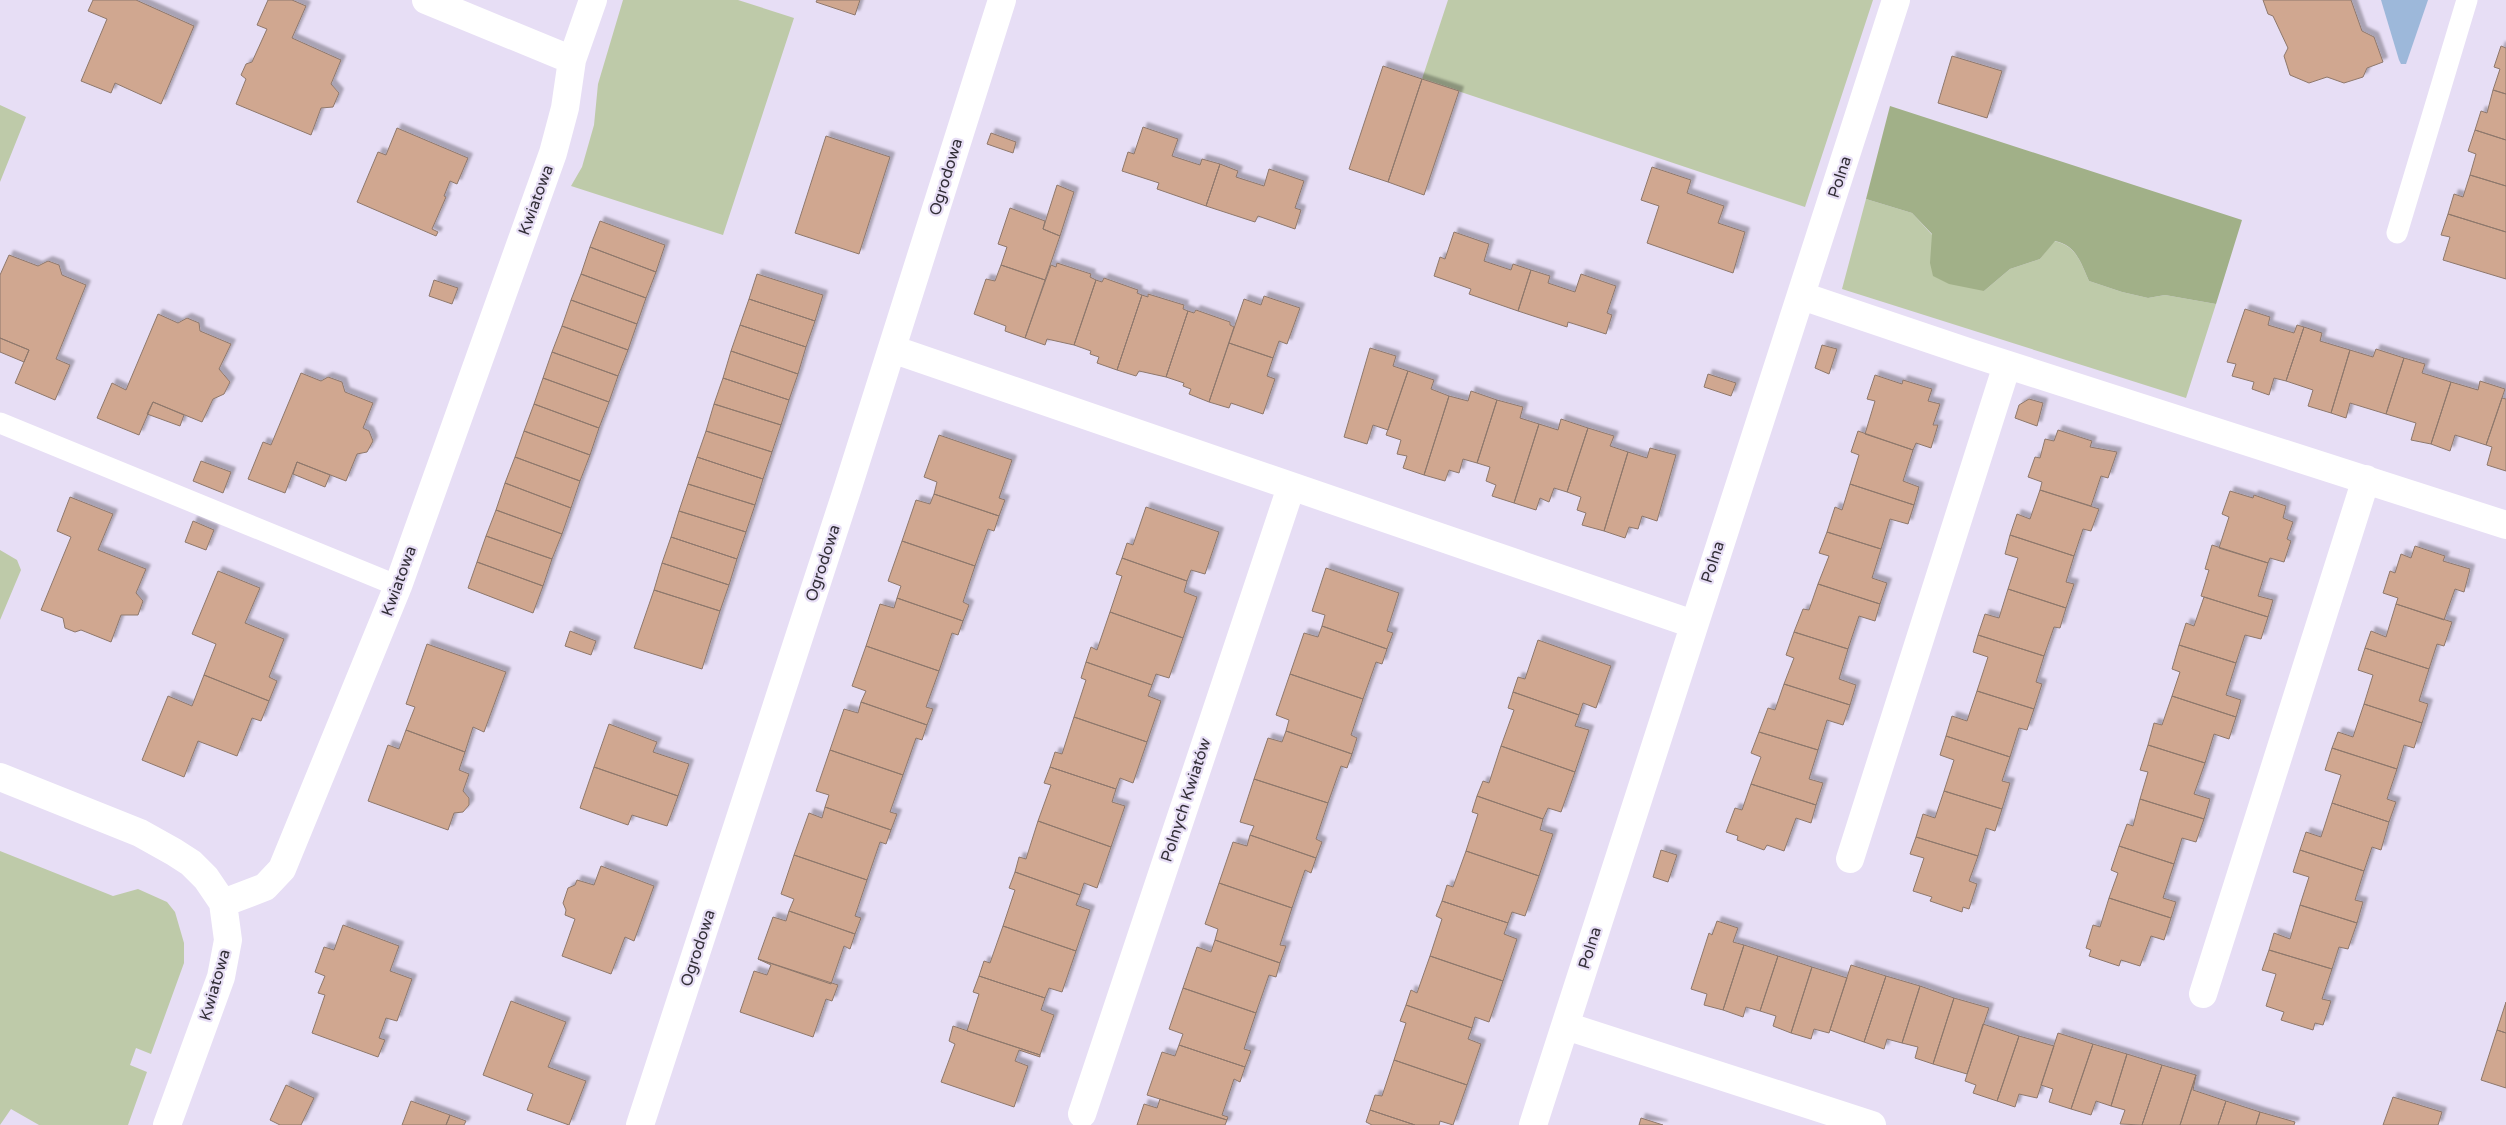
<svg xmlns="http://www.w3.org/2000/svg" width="2506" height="1125" font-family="'Varela Round',sans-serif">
  <defs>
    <filter id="shadow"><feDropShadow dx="4.5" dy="-4.5" stdDeviation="1" flood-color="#0004"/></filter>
  </defs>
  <rect width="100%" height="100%" fill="#e7def5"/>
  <path fill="#becaa9" d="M623 0H738L794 18 723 235 571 186 582 167 594 125 598 84Z
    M1448 0H1873L1805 207 1422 79Z
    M0 105 26 117 0 182Z
    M1866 199 1912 213 1984 291 2010 269 2040 259 2054 241C2076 245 2081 263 2089 281L2122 292 2148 298 2165 295 2216 304 2186 398 1842 289Z
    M0 550 17 560 21 570 0 620Z
    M0 851 113 896 138 889 167 902 175 912 184 943V963L151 1054 136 1048 130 1065 147 1072 128 1125H39L11 1109 0 1125Z"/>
  <path fill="#a1b088" d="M1890 106 2242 220 2216 304 2165 295 2148 298 2122 292 2089 281C2081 263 2076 245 2055 241L2040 259 2010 269 1984 291 1949 284 1933 276 1930 263 1932 234 1912 213 1866 199Z"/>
  <path fill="#9db8da" d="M2381 0H2428L2406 64H2401L2399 60Z"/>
  <path fill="#d0a790" stroke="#8e786c" filter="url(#shadow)" d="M93 0H136L194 26 161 104 115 83 111 93 81 81 107 19 88 11Z
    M268 0H292L306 6 292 38 341 60 331 84 339 93 333 107 321 108 311 135 236 104 246 79 241 75 246 64 252 62 267 29 257 25Z
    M817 0H860L855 15 816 2Z
    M2263 0H2351L2362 31 2374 37 2383 62 2367 68 2363 77 2344 83 2327 77 2309 83 2290 75 2284 56 2288 48 2273 16 2268 14Z
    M2501 46 2506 48V94L2493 90 2500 69 2494 67Z
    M1952 56 2002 71 1987 118 1938 103Z
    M1383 66 1422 79 1388 182 1349 169Z
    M1422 79 1459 91 1424 195 1388 182Z
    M2493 90 2506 94V140L2475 130 2481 111 2487 113Z
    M1143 127 1178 139 1172 156 1200 165 1202 159 1220 164 1206 206 1157 189 1159 183 1122 171 1128 152 1134 154Z
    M397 128 468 158 457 184 450 181 444 196 446 197 432 229 438 232 436 236 357 202 378 152 386 155Z
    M2475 130 2506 140V186L2470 175 2476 154 2468 151Z
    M991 133 1016 142 1013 153 987 144Z
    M826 136 890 157 859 254 795 233Z
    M1220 164 1238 171 1236 177 1264 186 1269 169 1304 181 1295 208 1301 210 1295 229 1258 216 1255 222 1206 206Z
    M1652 167 1691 180 1687 193 1724 206 1718 223 1745 232 1733 273 1647 243 1659 206 1641 200Z
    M2470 175 2506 186V232L2448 214 2454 194 2463 197Z
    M1057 185 1074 192 1060 236 1043 229Z
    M1010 208 1045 221 1043 229 1060 236 1045 280 1001 265 1007 247 998 244Z
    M2448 214 2506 232V279L2443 260 2450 237 2441 235Z
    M600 221 665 245 656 272 590 247Z
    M1454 232 1489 244 1484 261 1511 270 1513 264 1531 270 1518 311 1469 294 1471 289 1434 276 1440 257 1445 259Z
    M590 247 656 272 646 298 581 274Z
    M9 255 38 266 48 261 59 265 62 275 86 285 56 359 70 365 55 400 15 383 29 350 0 338V275Z
    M1057 263 1091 274 1090 277 1096 280 1074 345 1047 339 1045 345 1025 338 1051 265 1056 267Z
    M1001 265 1045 280 1025 338 1005 331 1006 326 974 314 986 279 995 281Z
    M1531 270 1550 276 1548 283 1575 292 1581 274 1616 286 1607 313 1612 315 1606 334 1568 322 1567 327 1518 311Z
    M581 274 646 298 637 324 571 300Z
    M757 274 823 295 815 321 749 299Z
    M1104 278 1138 290 1137 293 1142 295 1117 370 1097 363 1099 357 1090 354 1091 351 1074 345 1096 280 1102 282Z
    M434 280 458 288 452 304 429 296Z
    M1148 294 1184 305 1183 309 1188 311 1166 377 1139 371 1136 376 1117 370 1142 295 1148 297Z
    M1264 296 1300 308 1287 344 1279 341 1273 358 1229 343 1244 299 1261 305Z
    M749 299 815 321 806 347 740 325Z
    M571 300 637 324 628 350 562 326Z
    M2245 309 2270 317 2268 325 2294 333 2297 325 2304 327 2286 381 2274 378 2269 395 2252 389 2254 382 2232 376 2236 364 2227 362Z
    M1196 310 1230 322V325L1234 327 1209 402 1189 394 1191 389 1183 386 1184 383 1166 377 1188 311 1194 313Z
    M158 314 178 323 187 318 199 323 200 331 231 344 219 369 230 382 224 394 213 399 202 422 153 402 139 435 97 418 112 383 126 390Z
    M740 325 806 347 798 374 731 351Z
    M562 326 628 350 618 376 552 352Z
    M2304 327 2322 333 2320 341 2350 350 2331 413 2308 406 2313 390 2286 381Z
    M0 338 29 350 24 362 0 352Z
    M1229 343 1273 358 1267 376 1275 379 1263 414 1231 403 1229 408 1209 402Z
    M1822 345 1837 349 1829 374 1815 368Z
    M1370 348 1396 356 1393 366 1408 371 1388 430 1373 425 1367 444 1344 437Z
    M2376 349 2404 358 2386 414 2350 403 2346 418 2331 413 2350 350 2373 357Z
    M731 351 798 374 789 400 723 378Z
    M552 352 618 376 609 402 543 378Z
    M2404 358 2425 364 2422 373 2451 382 2431 444 2411 440 2416 423 2386 414Z
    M1408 371 1434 380 1431 389 1449 396 1424 475 1403 468 1407 456 1397 454 1401 440 1386 435Z
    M301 373 321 381 328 377 342 382 345 392 373 403 363 428 369 431 373 441 367 452 357 454 346 481 297 462 285 493 248 479 263 442 271 445Z
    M1708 374 1736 383 1731 396 1704 387Z
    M1875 375 1902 384 1903 380 1932 389 1928 401 1940 404 1933 425H1938L1931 448 1916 443 1913 450 1865 434 1875 401 1867 399Z
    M543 378 609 402 599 428 534 404Z
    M723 378 789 400 781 425 714 404Z
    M2480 381 2505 389 2486 445 2455 435 2450 451 2431 444 2451 382 2478 390Z
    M1471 391 1497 400 1477 463 1463 459 1459 473 1449 470 1445 481 1424 475 1449 396 1468 401Z
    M2502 398 2506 399V471L2487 465 2492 447 2486 445Z
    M2029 399 2043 403 2037 426 2015 418 2019 405Z
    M1497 400 1523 407 1520 418 1539 424 1514 503 1492 496 1496 485 1486 481 1490 467 1477 463Z
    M153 402 184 415 180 426 147 414Z
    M534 404 599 428 590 455 524 431Z
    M714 404 781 425 772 452 706 431Z
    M1561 419 1588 428 1567 492 1554 488 1549 502 1540 498 1536 510 1514 503 1539 424 1558 430Z
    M1588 428 1614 436 1610 446 1628 452 1604 531 1582 525 1586 513 1577 510 1581 497 1567 492Z
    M2058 430 2092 441 2090 447 2117 452 2108 478 2101 476 2091 506 2040 490 2042 482 2028 477 2035 457 2040 458 2045 439 2054 441Z
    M524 431 590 455 580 481 515 457Z
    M706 431 772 452 763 479 697 457Z
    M1858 431 1913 450 1903 481 1919 487 1914 505 1850 484 1859 455 1851 452Z
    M939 435 1012 460 999 498 1005 500 999 516 934 494 937 482 924 477Z
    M1650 448 1676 455 1657 521 1642 516 1638 529 1629 527 1625 538 1604 531 1628 452 1647 458Z
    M515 457 580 481 571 508 505 483Z
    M697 457 763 479 755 505 688 484Z
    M201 461 231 472 223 493 193 481Z
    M297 462 330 475 325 487 293 474Z
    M505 483 571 508 562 534 496 510Z
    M688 484 755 505 746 532 679 511Z
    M1850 484 1914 505 1908 524 1890 519 1881 549 1827 532 1835 507 1842 510Z
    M2040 490 2099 509 2091 531 2083 529 2074 556 2010 535 2017 514 2030 519Z
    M2230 491 2253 498 2254 495 2286 506 2283 518 2293 522 2287 539 2291 541 2284 562 2270 558 2268 563 2219 548 2229 517 2222 514Z
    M934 494 999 516 994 531 988 529 975 566 902 541 916 500 930 504Z
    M70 497 113 514 98 550 146 569 136 593 143 601 138 615H121L111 642 81 630 75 632 65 628 63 618 41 610 71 537 57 531Z
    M1146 507 1219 532 1205 574 1191 570 1187 581 1122 558 1127 543 1133 545Z
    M496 510 562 534 552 559 486 536Z
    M679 511 746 532 737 559 671 537Z
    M193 521 214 530 206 550 185 542Z
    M1827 532 1881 549 1872 578 1887 583 1880 604 1818 584 1829 556 1819 553Z
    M2010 535 2074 556 2066 582 2074 584 2066 608 2008 589 2018 558 2005 554Z
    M486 536 552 559 543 586 477 562Z
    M671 537 737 559 729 585 662 563Z
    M902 541 975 566 963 602 969 605 963 621 897 598 901 586 888 581Z
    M2212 545 2268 563 2258 596 2273 600 2268 617 2201 596 2209 570 2205 569Z
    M2415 546 2445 556 2443 561 2470 569 2464 592 2455 589 2444 620 2396 604 2398 598 2383 593 2390 571 2395 573 2401 554 2411 558Z
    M1122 558 1187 581 1184 592 1197 597 1183 638 1110 612 1122 576 1116 574Z
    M477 562 543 586 533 613 468 588Z
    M662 563 729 585 720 611 654 590Z
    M1326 568 1399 593 1387 631 1393 633 1387 649 1322 626 1325 615 1312 611Z
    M218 571 260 588 245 623 284 639 269 677 277 681 269 701 204 675 216 644 192 634Z
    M1818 584 1880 604 1875 621 1859 616 1848 649 1794 632 1803 609 1809 610Z
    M2008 589 2066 608 2060 628 2054 627 2044 656 1978 635 1985 614 1999 618Z
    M654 590 720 611 702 669 634 648Z
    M2204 597 2268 617 2261 639 2245 635 2236 663 2179 645 2186 623 2194 626Z
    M897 598 963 621 958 635 952 633 939 671 866 646 880 604 894 608Z
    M2396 604 2452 622 2444 646 2437 644 2429 669 2365 648 2371 631 2386 637Z
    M1110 612 1183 638 1169 678 1156 674 1152 685 1086 662 1091 647 1097 650Z
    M1322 626 1387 649 1382 664 1376 662 1363 699 1290 674 1304 633 1318 637Z
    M570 631 596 641 591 655 565 646Z
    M1794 632 1848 649 1839 679 1856 685 1850 705 1784 684 1794 658 1786 655Z
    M1978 635 2044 656 2036 682 2042 684 2034 709 1977 691 1988 657 1973 652Z
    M1538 640 1611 666 1596 708 1583 703 1579 715 1513 692 1518 677 1525 679Z
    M427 644 506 672 484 732 473 727 465 752 406 730 415 707 406 704Z
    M2179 645 2236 663 2226 695 2241 700 2236 717 2172 696 2180 672 2172 669Z
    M866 646 939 671 926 707 933 709 927 725 861 702 866 691 852 686Z
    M2365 648 2429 669 2419 701 2428 704 2422 723 2364 704 2373 675 2358 670Z
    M1086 662 1152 685 1148 696 1161 701 1147 742 1074 717 1086 680 1081 678Z
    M1290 674 1363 699 1351 735 1357 738 1352 754 1286 731 1289 720 1276 715Z
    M204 675 269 701 261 721 252 718 237 756 198 741 184 777 142 760 168 696 192 706Z
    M1784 684 1850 705 1843 725 1827 720 1818 750 1759 732 1768 708 1775 710Z
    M1977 691 2034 709 2027 730 2019 728 2010 757 1946 736 1952 716 1967 721Z
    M1513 692 1579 715 1575 726 1589 730 1575 772 1501 746 1514 710 1508 708Z
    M2172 696 2236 717 2229 739 2214 734 2205 763 2148 745 2154 723 2162 725Z
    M861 702 927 725 922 740 916 738 903 775 830 750 844 709 858 713Z
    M2364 704 2422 723 2414 748 2404 745 2397 769 2332 748 2338 732 2353 737Z
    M1074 717 1147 742 1133 783 1120 778 1116 789 1050 767 1055 752 1062 754Z
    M609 724 657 742 653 752 689 764 678 796 594 767Z
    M406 730 465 752 459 770 469 774 463 791 469 798V805L463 812 454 813 448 830 368 801 388 745 399 749Z
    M1286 731 1352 754 1347 768 1341 766 1328 803 1254 779 1268 738 1282 742Z
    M1759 732 1818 750 1809 779 1823 783 1816 805 1751 784 1761 757 1751 753Z
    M1946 736 2010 757 2002 781 2010 783 2002 809 1944 791 1954 760 1940 755Z
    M2148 745 2205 763 2194 794 2210 799 2204 819 2140 799 2148 772 2140 770Z
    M1501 746 1575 772 1561 812 1548 808 1543 819 1477 796 1483 781 1489 783Z
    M2332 748 2397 769 2387 799 2396 802 2389 822 2332 803 2341 775 2325 770Z
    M830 750 903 775 890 812 897 814 891 830 825 807 829 795 816 791Z
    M594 767 678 796 667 826 632 815 628 825 580 808Z
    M1050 767 1116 789 1112 802 1125 806 1111 847 1038 821 1051 785 1044 783Z
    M1254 779 1328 803 1316 839 1322 842 1316 858 1250 835 1254 826 1240 822Z
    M1751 784 1816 805 1811 823 1796 818 1784 851 1767 845 1764 850 1737 840 1738 836 1726 832 1735 808 1742 810Z
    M1944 791 2002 809 1995 831 1986 828 1978 856 1916 837 1923 814 1935 818Z
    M1477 796 1543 819 1540 830 1553 834 1539 876 1466 851 1478 814 1472 812Z
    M2140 799 2204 819 2196 842 2182 838 2174 864 2119 846 2127 824 2133 826Z
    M2332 803 2389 822 2381 850 2372 847 2364 871 2300 850 2306 832 2321 837Z
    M825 807 891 830 886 844 880 842 867 880 794 855 809 813 822 818Z
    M1038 821 1111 847 1097 888 1084 883 1080 895 1015 872 1019 857 1026 859Z
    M1250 835 1316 858 1311 873 1305 870 1292 908 1219 883 1233 842 1247 846Z
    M1916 837 1978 856 1969 881 1977 884 1969 909 1963 907 1962 912 1930 901 1932 897 1913 891 1924 858 1910 854Z
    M2119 846 2174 864 2163 898 2176 902 2171 918 2109 898 2118 873 2111 870Z
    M1661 850 1677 855 1668 882 1653 877Z
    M2300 850 2364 871 2355 900 2363 902 2357 923 2300 905 2309 877 2293 872Z
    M1466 851 1539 876 1525 916 1512 912 1508 923 1442 901 1447 885 1453 887Z
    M794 855 867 880 855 916 861 918 855 934 789 911 794 899 781 894Z
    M601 866 654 886 634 941 625 937 611 974 562 956 575 919 565 915 566 910 563 903 568 888 575 885 577 880 594 885Z
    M1015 872 1080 895 1076 905 1090 910 1076 951 1003 926 1015 890 1009 888Z
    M1219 883 1292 908 1280 945 1286 946 1280 963 1215 940 1218 929 1205 924Z
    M2109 898 2171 918 2164 940 2151 936 2140 966 2121 960 2119 966 2089 956 2091 950 2086 948 2093 925 2100 927Z
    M1442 901 1508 923 1504 934 1517 939 1503 981 1430 956 1442 919 1436 916Z
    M2300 905 2357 923 2348 949 2339 947 2332 969 2269 950 2274 933 2290 939Z
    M789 911 855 934 850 949 844 946 831 984 758 959 773 917 786 921Z
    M1717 921 1738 928 1733 942 1744 945 1723 1010 1704 1005 1707 994 1691 989 1709 933 1712 935Z
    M343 925 399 946 390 971 412 979 397 1021 386 1018 379 1038 385 1040 378 1057 312 1033 325 995 318 993 325 976 315 972 324 947 334 950Z
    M1003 926 1076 951 1062 992 1049 988 1045 998 979 976 984 961 990 963Z
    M1215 940 1280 963 1276 977 1269 975 1256 1013 1183 988 1197 947 1211 952Z
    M1744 945 1778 956 1760 1011 1746 1007 1743 1017 1723 1010Z
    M2269 950 2332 969 2322 999 2331 1001 2323 1025 2315 1023 2313 1030 2281 1020 2284 1012 2266 1006 2276 974 2262 970Z
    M1430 956 1503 981 1489 1022 1475 1017 1472 1028 1406 1005 1411 990 1417 993Z
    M1778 956 1812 967 1791 1033 1773 1026 1776 1016 1760 1011Z
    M758 959 838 985 832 1001 826 999 813 1037 740 1012 754 971 767 975 771 965Z
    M1851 965 1886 976 1864 1042 1830 1030Z
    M1812 967 1847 978 1829 1033 1814 1029 1811 1039 1791 1033Z
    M979 976 1045 998 1041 1010 1054 1015 1040 1055 967 1031 979 994 973 992Z
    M1886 976 1920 986 1902 1043 1887 1039 1884 1049 1864 1042Z
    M1920 986 1954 998 1933 1064 1915 1058 1918 1047 1902 1043Z
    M1183 988 1256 1013 1244 1049 1251 1051 1245 1067 1179 1045 1183 1034 1169 1029Z
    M1954 998 1989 1008 1967 1074 1933 1064Z
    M511 1001 566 1022 548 1067 586 1081 569 1125 527 1110 533 1094 483 1075Z
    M2506 1002V1033L2497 1030Z
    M1406 1005 1472 1028 1468 1039 1481 1044 1467 1085 1394 1060 1406 1023 1400 1021Z
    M1983 1024 2019 1036 1997 1101 1973 1093 1976 1085 1965 1081Z
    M953 1026 1040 1055V1057L1019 1050 1015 1061 1028 1066 1014 1107 941 1082 955 1044 949 1041Z
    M2497 1030 2506 1033V1088L2481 1080Z
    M2058 1033 2093 1044 2071 1109 2049 1102 2053 1089 2041 1085Z
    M2019 1036 2054 1046 2037 1098 2019 1094 2015 1107 1997 1101Z
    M2093 1044 2127 1054 2111 1106 2096 1101 2091 1115 2071 1109Z
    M1179 1045 1245 1067 1240 1082 1234 1079 1222 1115 1228 1117 1227 1120 1147 1095 1162 1052 1175 1056Z
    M2127 1054 2162 1065 2142 1125 2120 1124 2125 1110 2111 1106Z
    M1394 1060 1467 1085 1453 1125 1440 1121 1439 1125H1415L1370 1110 1375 1095 1382 1096Z
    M2162 1065 2196 1075 2180 1125H2142Z
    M2196 1075 2193 1090 2226 1101 2218 1125H2180Z
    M286 1085 314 1098 301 1125H280L270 1120Z
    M2393 1097 2442 1112 2438 1125H2383Z
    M1160 1099 1227 1120 1225 1125H1137L1144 1104 1157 1108Z
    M411 1101 450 1115 446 1125H402Z
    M2226 1101 2260 1112 2256 1125H2218Z
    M1370 1110 1415 1125H1372L1366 1122Z
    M2260 1112 2295 1122 2294 1125H2256Z
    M450 1115 466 1121 464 1125H446Z
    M1641 1118 1663 1125H1639Z"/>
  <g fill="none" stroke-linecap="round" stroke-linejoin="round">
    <path stroke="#fff" stroke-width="21" d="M2397 233 2467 0
      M0 423 398 586"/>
    <path stroke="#fff" stroke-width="28" d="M426 0 572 60
      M1802 296 1971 353 2506 525
      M892 349 1693 624
      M0 777 140 833 174 852 191 863 206 878 223 903 228 940 221 977 167 1125
      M1850 859 2007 365
      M223 903 265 887 282 869 398 586 553 153 565 108 572 60 593 0
      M2203 994 2366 479
      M1566 1026 1872 1125
      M1082 1114 1291 487
      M640 1125 848 487 1002 0
      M1533 1125 1896 0"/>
  </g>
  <g text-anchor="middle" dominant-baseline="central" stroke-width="4.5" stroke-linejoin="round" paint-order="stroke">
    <g font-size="16" fill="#322e37" stroke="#e7def5">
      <text transform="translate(946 177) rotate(-73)">Ogrodowa</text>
      <text transform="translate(1840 177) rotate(-72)">Polna</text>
      <text transform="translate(536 200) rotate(-70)">Kwiatowa</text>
      <text transform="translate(1713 562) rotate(-72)">Polna</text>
      <text transform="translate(823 563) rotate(-72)">Ogrodowa</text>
      <text transform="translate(399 581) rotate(-70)">Kwiatowa</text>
      <text transform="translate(1186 800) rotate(-72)">Polnych Kwiatów</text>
      <text transform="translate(698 948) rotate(-72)">Ogrodowa</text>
      <text transform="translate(1590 948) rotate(-73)">Polna</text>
      <text transform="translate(215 985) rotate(-74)">Kwiatowa</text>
    </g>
  </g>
</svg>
